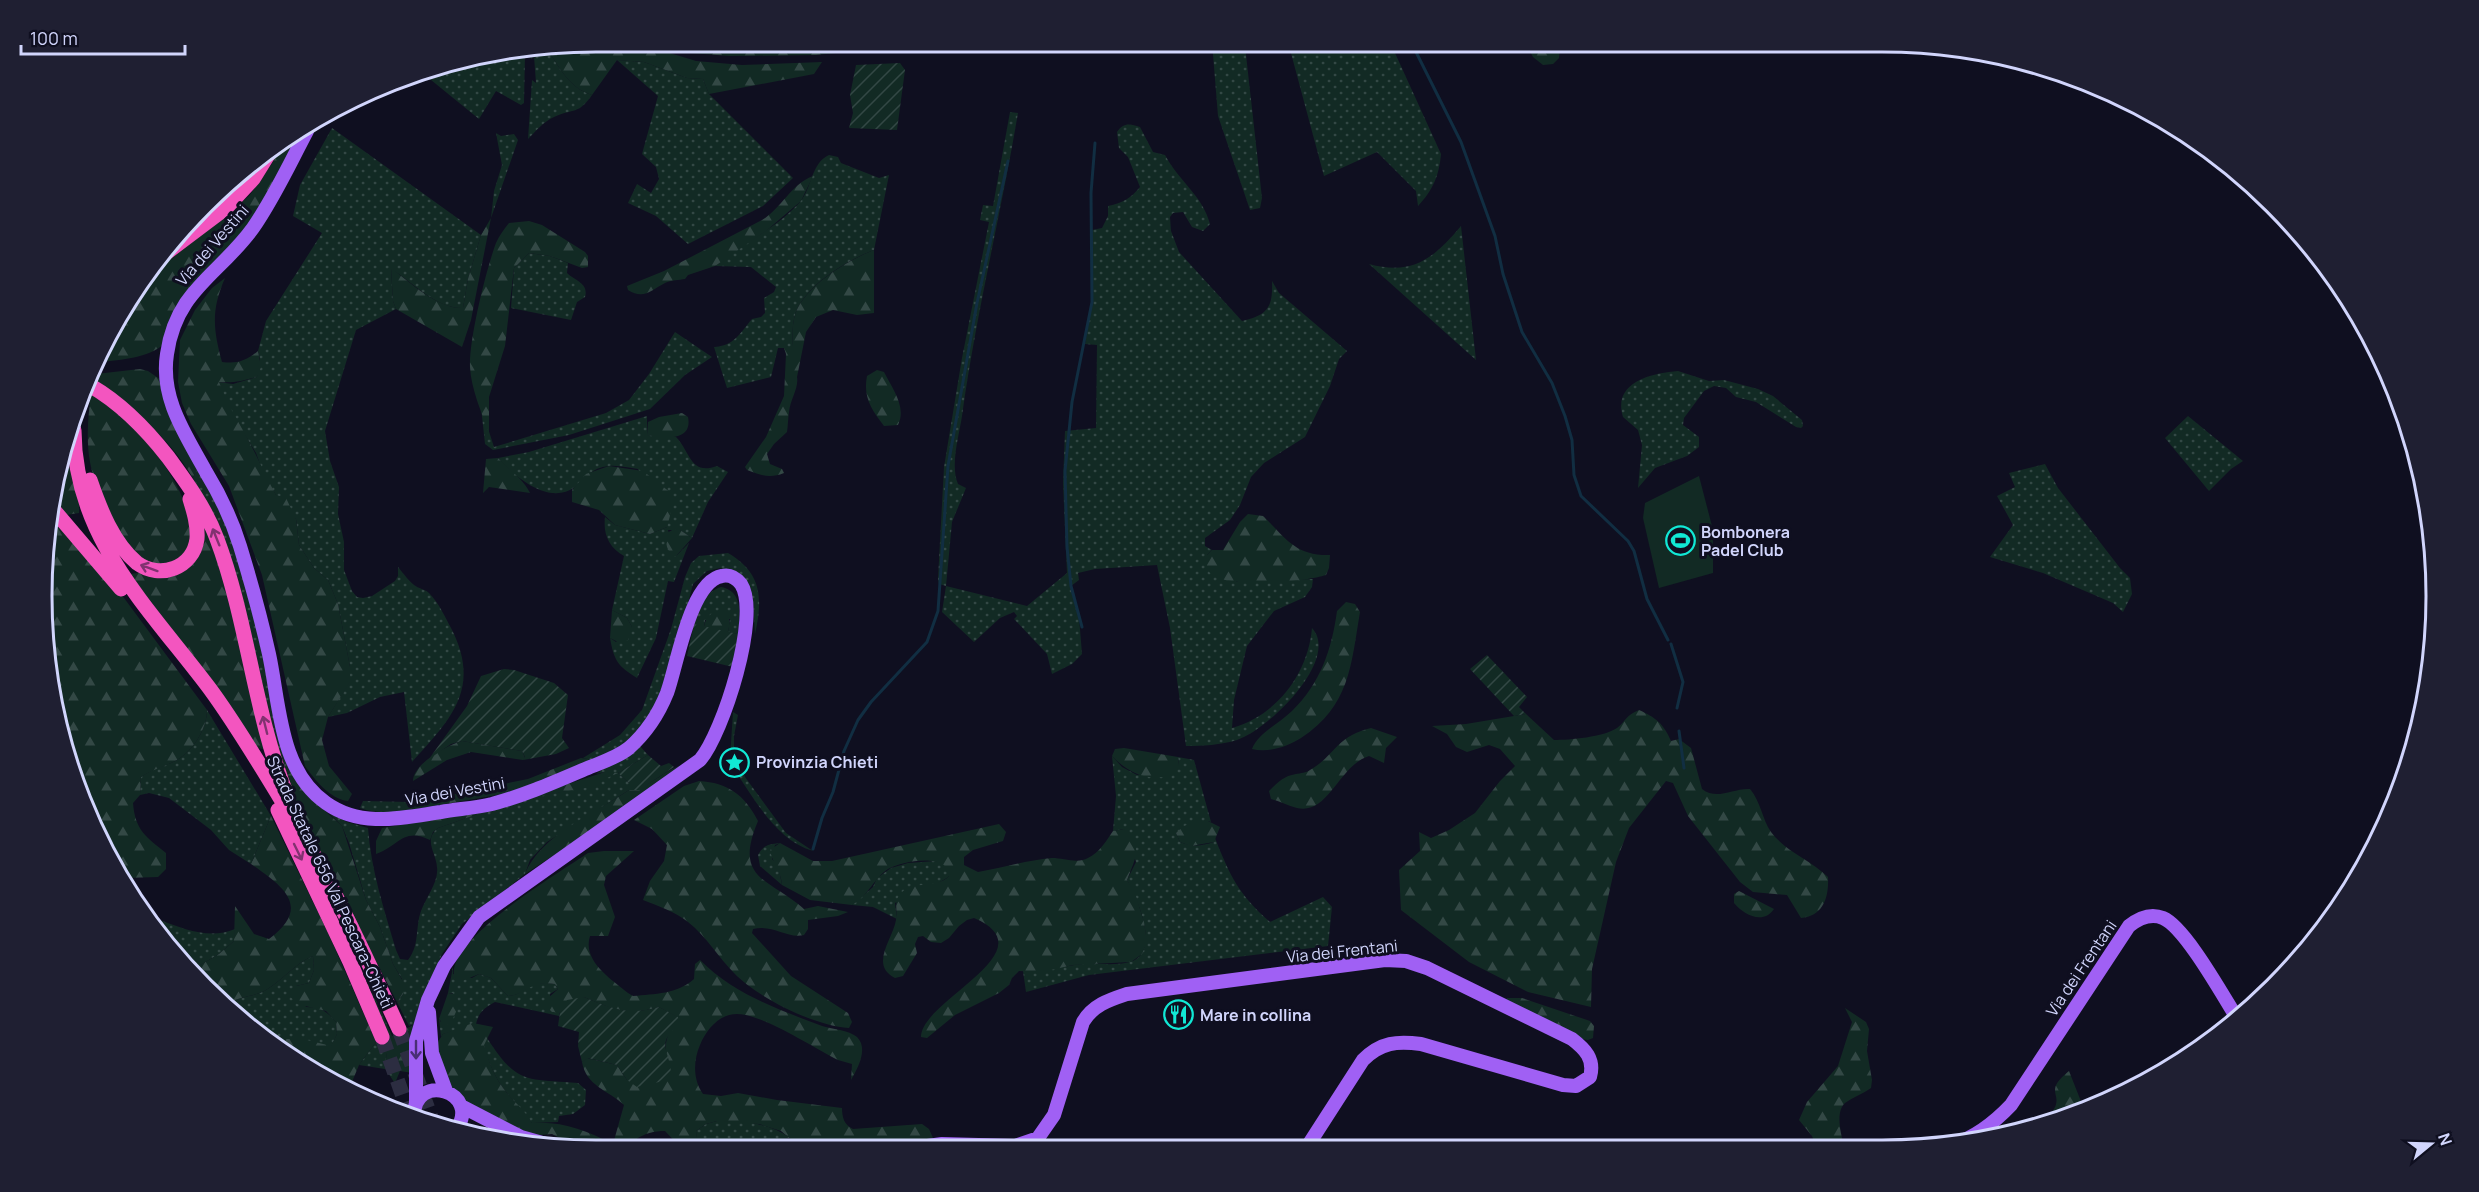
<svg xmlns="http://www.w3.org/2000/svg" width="2479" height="1192" font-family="Manrope,sans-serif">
  <defs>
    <pattern id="grass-dots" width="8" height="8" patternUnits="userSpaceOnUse" patternTransform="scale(1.5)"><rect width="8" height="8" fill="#122a24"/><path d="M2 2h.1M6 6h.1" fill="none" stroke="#334845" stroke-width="1.8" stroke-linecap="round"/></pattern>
    <pattern id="forest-firs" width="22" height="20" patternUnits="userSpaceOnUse" patternTransform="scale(1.5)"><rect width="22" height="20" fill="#122a24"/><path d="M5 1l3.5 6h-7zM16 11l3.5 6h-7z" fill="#334845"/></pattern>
    <pattern id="garden-furrows" width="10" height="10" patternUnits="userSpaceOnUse" patternTransform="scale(1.5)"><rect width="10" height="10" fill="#122a24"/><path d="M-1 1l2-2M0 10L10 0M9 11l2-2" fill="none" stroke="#334845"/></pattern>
  </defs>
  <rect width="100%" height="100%" fill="#0f0f20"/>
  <path fill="url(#grass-dots)" d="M1212 42H1243L1245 46 1262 198 1260 208 1250 210 1218 116Z
    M1288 42H1390L1441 154C1439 176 1433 190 1418 206L1416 191 1377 152 1324 176Z
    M548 50C560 69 570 88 592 95 578 115 574 108 554 117 543 122 536 131 528 139L532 80 536 83 534 56 531 59V53Z
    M525 54 524 103 521 105 496 91 479 119 420 71Z
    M617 60 644 62 687 78 703 79 709 94 793 178 763 206 688 244 656 216 628 203 637 184 651 193 659 179 656 167 642 154 658 96Z
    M1010 112 1018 113C1001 214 976 314 962 416 959 436 950 465 958 484L966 488 952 522 946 586 1027 606 1067 573 1063 483 1065 431 1096 428 1097 345 1085 344 1092 302V230L1102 228 1108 216V206C1123 203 1131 198 1140 187L1128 157 1119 148 1117 132C1123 123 1129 123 1140 127L1153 152 1165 155C1178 180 1203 196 1210 224L1203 231 1192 227 1183 212 1173 213 1170 217 1171 231 1179 252 1242 321C1268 315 1273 307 1272 281L1279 293 1347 351 1339 359 1330 386 1305 437 1264 463 1251 477 1240 505 1230 520 1205 538V546L1212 550 1207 555 1237 582 1313 579 1312 587 1305 597 1274 611 1247 646 1234 700 1232 728C1277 715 1308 674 1312 628 1341 659 1267 731 1237 740 1221 745 1202 746 1186 746L1170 628 1157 565 1095 569 1078 573 1079 580 1071 586 1079 617 1082 654 1072 664 1052 674 1047 654 1014 619 1017 616 1014 612 1000 618 974 642 942 612 946 586 939 584 938 579 944 467 962 358 989 222 980 220 983 205 993 206Z
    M332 128 481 235 468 279 463 308C436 309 413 282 391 269L393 301 396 309 356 330 325 431 330 461 339 487 338 514 344 542V570L352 591 357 597 363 598 372 596 395 581 398 576V567C404 574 409 582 417 587 421 589 426 590 429 593 439 603 445 617 451 628 482 688 451 719 412 762L404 692 380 697 347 713 328 717 350 681V667L338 604 328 580 314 568 299 545 296 519 276 495 264 475 256 453 228 407 218 382 233 384 257 377 260 359 258 351 266 321 322 233 293 216 300 185Z
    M496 133 501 136 514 134 518 140 491 218 494 191 502 165Z
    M829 155 838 157 841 163 879 178 889 175 874 250C847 260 800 288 794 319 792 328 793 338 792 348H778L771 377 727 388 714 347C734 346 740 333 752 319L761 317 765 313 764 298 774 292 776 287 751 267 715 266C742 243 776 229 800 202 812 188 811 163 829 155Z
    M258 157 246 182 165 251 180 230Z
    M1461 226 1476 360 1369 264C1413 276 1434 258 1461 226Z
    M529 253 550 256 568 263 567 273C575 281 589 283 585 297L577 302 571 320 511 308 514 268Z
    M675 332 712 357 685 375 650 409 569 435 493 450 485 444 481 407 494 447 606 413 629 400 649 374Z
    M1678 371 1709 381 1724 380 1758 389 1773 396 1802 420 1803 426 1801 428 1796 427 1756 402 1736 397 1726 388 1714 386 1704 391 1684 418 1683 425 1699 437V447L1687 456 1655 468 1638 488 1642 445 1638 430 1623 417C1612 382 1652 373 1678 371Z
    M647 416V435L676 437C690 451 690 476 717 466L728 472 708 502 692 538 680 530H668L676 556 689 543 674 582 668 581 656 638 637 678C618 666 614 661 610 638L616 642 632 627 627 618 612 610 624 556C609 547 603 535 605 517L615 525 650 534 667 527 638 469C629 468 618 465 609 466 590 468 587 478 575 487 549 506 515 477 498 458L529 452Z
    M2188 416 2243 461 2231 469 2209 491 2165 438Z
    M2045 464 2058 488 2120 568 2130 578 2132 594 2123 612 2113 603 2043 573 1990 557 2013 525 1997 496 2015 487 2009 473Z
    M197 468 213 493 237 552 293 772 285 776 207 503 193 478Z
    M728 553C762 573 763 598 755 634L753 601 745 583 735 573 720 568 707 571 693 584 671 669 654 708 643 726 621 747 590 764 588 759 583 758 620 735 642 710 671 629 685 577 691 563 699 556Z
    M721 587C744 591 740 617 738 634L728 632 730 619 705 620 704 627 694 624C698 609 704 592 721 587Z
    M207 710 271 816 251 864 229 850 211 830 169 798 149 793 140 795 141 777C151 770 160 767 171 763 191 755 207 730 207 710Z
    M733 712 738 715 734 736V752L745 777 786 833 813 851C776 840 756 801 735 771L730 759Z
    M639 745 648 755 618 773 629 783V790L547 842 530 860 525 874 462 924 442 954 423 998 417 1023 409 1026 397 1002 403 994 402 979 393 964 380 927 366 900 349 843 342 826 329 813 347 822 368 828C371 870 384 909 396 950L400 959 408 960C420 945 415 928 421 911 426 897 439 882 437 867 436 852 423 840 438 828L518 800 566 791 605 772 596 774Z
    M1112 756 1122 767 1137 775 1179 765 1178 757 1194 760 1211 822 1208 821 1176 833 1180 842C1192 847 1201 846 1214 842L1215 838C1230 876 1239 895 1270 922L1323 897 1332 907 1328 946 1089 975 1026 992 1023 971C1044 972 1062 966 1083 964 1097 963 1116 966 1130 962 1162 952 1137 898 1127 880L1136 862 1124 829 1113 831 1116 796Z
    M363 801 409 802 416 809C397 812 379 815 360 808Z
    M780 843 775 845 772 859 778 865 782 885 760 866 758 855C763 845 770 844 780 843Z
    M935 861 943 863 949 869V876C942 883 907 897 895 903L897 919 873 907 852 905 873 887 877 878 891 868 908 863Z
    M160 920C184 929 210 940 235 929L234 941 219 954 192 970 163 930Z
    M313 956 314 970 309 983 296 986 306 1007C320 1007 327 1011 336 1022L337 1034 331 1047 282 1039H267L225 1005C240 995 255 997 266 990 283 980 294 964 313 956Z
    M453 967V974L472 978 479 974 491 978 508 996C524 996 528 979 555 984L558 989 550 994 552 1012H560L559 1016 495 1002C484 1008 479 1012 476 1024L443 1034 441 1037 439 1019 441 1022 453 993H448Z
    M367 978 392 1036 388 1044 385 1069 359 1065 376 1042 388 1037 363 983Z
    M487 1038C517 1085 527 1079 578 1083L586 1090 585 1105 573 1114 559 1116 558 1122 532 1123C524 1112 515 1103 507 1093 495 1079 489 1062 483 1045Z
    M717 1121C742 1121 768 1122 790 1138L727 1145 718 1141 697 1139 696 1131 706 1124Z"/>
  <path fill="url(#forest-firs)" d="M596 42H642L650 47 696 61 742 65 822 62 814 74 709 94 703 79 687 78 644 62 617 60 592 95C570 88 560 69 548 50Z
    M659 42H817V49L884 48 816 55 730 56 691 53Z
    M1525 42H1555L1560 48 1559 58 1553 64 1543 65 1533 57Z
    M303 133 260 210 164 344C148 358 121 360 100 362L116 319 154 267 218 222 249 196 271 165 283 144Z
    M813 176 801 201 766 231 715 266 688 275 685 279C679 280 671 280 665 283 651 290 644 300 628 290L627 286 664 271 762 220C782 208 790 185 813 176Z
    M491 218 471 320 462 347 396 309 393 301 391 268C411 283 438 309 463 308L468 279 481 235Z
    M529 221 542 225 585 252 588 256V267L582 268 550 256 529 253 514 268 505 346 489 397V434C482 413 471 389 470 367 469 339 486 270 496 243 499 236 504 229 509 223Z
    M874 250V313L857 315 833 310 816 317 806 332 797 377C799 388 790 400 789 412 788 418 788 425 787 432L774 444 767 454 770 464 782 469 784 473C769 479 761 475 747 470L745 467 766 437 784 396 786 354 784 348 792 347C793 338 792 328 794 319 800 288 848 260 874 250Z
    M225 278C211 310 213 329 222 362 237 364 246 361 258 351L261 367 257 377C241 381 235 383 219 382 229 409 243 428 255 453 262 467 268 481 276 495L286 498 296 519 299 545 314 568 328 580 338 604 350 667V682L328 717 322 740 329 766 352 794 348 801C330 799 315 780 305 766L262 575 229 486 191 424 182 403 178 382 180 340 195 310 212 288Z
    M140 369 148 371 164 382 197 468 193 478C168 436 133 409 94 381L96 374Z
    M877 370 884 372C892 388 907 407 898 425L884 426C871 409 863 397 867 376Z
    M91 394C104 404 121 412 132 423 155 446 229 547 170 565 131 576 95 492 90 462 86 440 88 416 91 394Z
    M682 413 688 417C693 442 663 438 647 435L648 422 659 417Z
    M69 444 79 500V513L66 515 52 499 53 488Z
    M498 458C509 470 523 478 530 493L489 487 483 493 486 459Z
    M609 466 643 471 671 493 672 508 667 527 650 534 615 525 599 510 572 502V490L586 474Z
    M1248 514 1263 516C1286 538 1295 556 1330 555L1329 568 1326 575C1305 582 1225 589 1210 573 1205 567 1206 561 1207 555L1212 550H1223L1240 522Z
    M52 518 124 598 207 710C207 730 191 755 171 763 160 768 152 770 141 777L140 795 133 803C135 830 146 837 166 853V869L158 877 125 878 99 841 47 668Z
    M207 523 220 559 266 744 264 749 257 748 197 662 130 574 144 572 163 577 200 536Z
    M674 529 680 530 692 538 676 556H672L667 547 665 534Z
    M1346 602 1355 604 1360 612C1351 665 1350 706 1301 738 1287 747 1268 753 1252 749 1258 733 1280 723 1292 711 1320 684 1332 649 1337 611Z
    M612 610 627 618 632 627 628 640 620 643 610 638Z
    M722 610C732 616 730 625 727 634L704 627C706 616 711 612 722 610Z
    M1639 710C1655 717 1664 724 1671 741L1679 739 1691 748 1702 789C1717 801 1733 788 1750 789 1761 802 1762 819 1771 832 1786 852 1811 860 1828 877 1829 898 1823 916 1801 918L1787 895 1753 892 1740 882 1688 816 1673 783 1666 781 1629 828 1616 862 1592 969 1591 1007 1528 992 1469 962 1401 910 1399 870 1420 851 1419 832 1431 838 1449 830 1475 813 1500 781 1515 766 1500 749 1489 745 1467 752 1456 747 1447 734 1432 726 1466 724 1526 714 1554 740C1570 740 1604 737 1617 728 1626 721 1626 715 1639 710Z
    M1371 728 1397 737 1386 748 1384 763 1369 756C1338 766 1329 815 1297 808 1288 806 1280 801 1271 799L1269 791C1278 782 1284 776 1296 774 1301 773 1306 773 1310 770 1336 755 1335 737 1371 728Z
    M462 741 522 751 525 758 523 760 471 752 447 760 413 781C413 764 447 745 462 741Z
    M1124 748 1178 757 1179 765 1173 775C1149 782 1129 774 1112 756L1115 749Z
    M581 758 588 759 590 764 532 789 416 809 409 804 413 799 445 796 528 779Z
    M683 765 583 836 525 874C540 835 596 813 629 790 649 789 663 770 683 765Z
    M293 772 315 802 342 826 366 900 380 927 393 964 405 985 403 994 397 1002 299 812 285 776Z
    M605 772 618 773 585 788 518 800 438 828 433 832 430 840C403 827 399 846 376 854V841L382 828 457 816 518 800Z
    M699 781C728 783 744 794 758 821 733 880 769 878 804 909L818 906 848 912 838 916 808 920V929L804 935C787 939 773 924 753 929L752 933 791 976 848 1013 852 1022 849 1028C815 1026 758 998 734 973 719 958 706 936 688 922 676 912 658 906 643 900L650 881 664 861 667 845 652 829 634 820 684 786Z
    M271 816 329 935 376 1042 359 1065 349 1089 288 1056 267 1039H303L331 1046 337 1034 336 1022 326 1011 297 1004 289 995 296 986 309 983 314 970 313 956C294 964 283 980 266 990 255 997 240 995 225 1005L205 988 192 970 219 954 234 941 235 906 254 934 269 939C312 907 284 887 251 864Z
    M1198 821H1208L1220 827 1214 842 1191 846 1180 842 1176 833 1184 826Z
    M999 824 1006 832 1003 841 973 850 964 857V865L978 872C1003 868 1027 860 1052 858 1063 858 1078 864 1088 858 1099 853 1107 840 1113 831L1124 829C1144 846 1135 859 1127 880L1135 893 1144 922 1147 942 1142 954 1131 962 1073 965 1042 972 1019 971 1012 978 1009 985 999 993 955 1015 927 1038 921 1037C921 1000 1051 951 974 918L967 920 959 926 949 938 941 943 931 942 923 936 918 937 915 944 917 953 903 976 895 978C869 965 893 939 896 920 898 910 893 902 901 893 914 880 937 889 949 876 949 852 902 861 888 869 873 879 870 894 852 905L810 900 782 885C781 870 772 863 770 850L780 843 813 861H832Z
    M604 851H634L606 876 604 885 615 917 608 936H590C582 961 611 979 628 993L633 996C655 994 677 994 694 979L695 964 700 960C734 994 777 1009 822 1026 831 1029 849 1030 857 1037 869 1049 857 1069 851 1080L852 1064 838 1060C814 1048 762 1014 737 1014 719 1014 706 1030 700 1045 693 1061 693 1080 703 1094L721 1096 738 1093 777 1100 842 1108C842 1117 844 1125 853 1129L922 1124 929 1129 933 1138 929 1141 871 1149H803L781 1131 759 1124 717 1121 706 1124 696 1131 697 1138 718 1141 727 1145 726 1149 683 1150 665 1131C654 1131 645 1133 635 1140L633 1150 581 1149 552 1134 527 1136 473 1110 448 1084 436 1045 443 1034 473 1023 493 1027 484 1045C489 1062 495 1079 507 1093 516 1104 524 1109 532 1123 563 1121 585 1130 613 1144L624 1105C608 1090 586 1086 582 1062L587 1058 617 1065 627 1080 670 1067C661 1047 667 1035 677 1017L659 1007C628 1016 614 1010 584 997L560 1012H552L547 1007 546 1000 558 989 555 984C530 980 524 996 508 996L491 978 479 974 462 981 455 979C440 943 562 871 588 853Z
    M1739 891 1774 909C1763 925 1744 915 1734 903V894Z
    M448 993 456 994 459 1005 451 1023 445 1026 439 1019Z
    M1507 998H1522L1590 1021 1594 1026 1593 1038 1588 1040 1581 1039 1505 1003Z
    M1845 1008 1866 1022 1869 1029 1867 1051 1872 1080 1871 1088C1863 1094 1853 1097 1845 1103 1835 1112 1841 1134 1844 1146H1816L1812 1136 1799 1120 1807 1102 1838 1066 1852 1022Z
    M417 1023 413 1073 400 1071 395 1083 394 1082 385 1068 388 1043 392 1036Z
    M2069 1071 2082 1104 2092 1107 2100 1105 2041 1122C2044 1118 2052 1113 2054 1109 2063 1093 2043 1092 2069 1071Z"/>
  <path fill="#122a24" d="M1699 476 1713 530V573L1659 588 1643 518 1645 503Z"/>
  <path fill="url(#garden-furrows)" d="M900 63 905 70 897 130 849 128 853 113 850 95 856 65Z
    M694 624 738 634 733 667 687 656Z
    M1487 655 1527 697 1519 707 1526 714 1514 716 1470 669Z
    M504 669 514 670 554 683 568 695 562 738 569 748 556 754 523 760 525 757 522 751 462 741 451 744 429 759 467 706 481 676Z
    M648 755 661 766 669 763 674 767 639 790H629V783L618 773Z
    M584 997C613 1009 628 1016 659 1007L678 1017V1026C655 1044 670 1051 671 1073L659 1082 637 1087 627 1080 617 1065 588 1058 582 1062 578 1046 579 1032 558 1026 560 1012 567 1000Z"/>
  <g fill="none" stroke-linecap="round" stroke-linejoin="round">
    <path stroke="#112e42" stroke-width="3" d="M1411 42 1461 142 1495 236 1503 274 1522 332 1552 383 1565 416 1572 440 1574 475 1581 496 1628 541 1634 551 1647 599 1668 640
      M1082 627 1071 586 1067 547 1065 471 1072 402 1092 302 1091 193 1095 143
      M1671 644 1683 682 1677 708
      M1679 731 1684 768
      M813 849 822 818 833 792 844 751 858 720 871 702 927 642 938 611 948 466 977 303 1008 161"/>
    <path stroke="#2c2d41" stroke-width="15" stroke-dasharray="15 8" stroke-linecap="butt" d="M399 1029 433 1123
      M382 1037 410 1116"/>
    <path stroke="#a060f4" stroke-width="14" d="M307 131C290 163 274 198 253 228 219 275 176 290 167 354 160 399 186 435 206 472 220 495 232 520 240 546 251 582 261 618 269 654 280 705 279 770 326 803 361 828 401 818 441 812 458 809 475 808 492 804 526 795 557 781 590 767 603 762 618 757 629 748 646 733 659 713 667 693 677 666 690 581 722 576 730 574 736 578 741 584 761 615 723 733 700 760L479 917 444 966 428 1000 416 1041V1103
      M429 1012 432 1053 446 1091
      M461 1106 521 1137 553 1146
      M414 1117C413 1070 483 1092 456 1130
      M470 1134 516 1137
      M1952 1145C1976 1137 1994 1123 2011 1105L2129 926C2139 918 2151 913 2163 918 2185 927 2223 996 2237 1018
      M906 1149 942 1144 1015 1146 1038 1138 1054 1115 1083 1022C1093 1005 1109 1000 1127 994L1385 960 1406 961 1427 968 1572 1039C1585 1049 1595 1059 1590 1077L1576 1086 1563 1085 1421 1044C1397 1041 1381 1042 1363 1060L1307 1147"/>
    <path stroke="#f355bf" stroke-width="15" d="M162 256 227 207 253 179 271 150
      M91 386C122 404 146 429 168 457 187 483 206 509 217 539 248 622 254 713 287 795
      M74 430C74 538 150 609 210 689 235 723 257 760 279 796 326 870 363 950 399 1029
      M90 480C100 509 113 543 137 563 160 580 193 568 197 539 198 525 194 512 190 499
      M52 508 121 589
      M278 810 350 962 382 1037"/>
  </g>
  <defs><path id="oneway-shaft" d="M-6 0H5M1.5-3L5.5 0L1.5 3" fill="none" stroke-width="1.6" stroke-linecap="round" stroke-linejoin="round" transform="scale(1.5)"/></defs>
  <g stroke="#813270">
    <use href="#oneway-shaft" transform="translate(216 537) rotate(-112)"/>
    <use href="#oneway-shaft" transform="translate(149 568) rotate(-160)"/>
    <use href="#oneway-shaft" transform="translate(265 725) rotate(-104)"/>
    <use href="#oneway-shaft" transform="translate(298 852) rotate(64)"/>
  </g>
  <use stroke="#492f75" href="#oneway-shaft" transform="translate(416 1050) rotate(90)"/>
  <defs>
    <symbol id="stadium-ring" viewBox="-11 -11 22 22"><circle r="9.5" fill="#0f0f20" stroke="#11e8d5" stroke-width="1.5"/><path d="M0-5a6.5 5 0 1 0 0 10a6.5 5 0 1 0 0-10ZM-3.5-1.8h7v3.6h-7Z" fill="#11e8d5"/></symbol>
    <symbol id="sight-ring" viewBox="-11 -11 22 22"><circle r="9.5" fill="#0f0f20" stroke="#11e8d5" stroke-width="1.5"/><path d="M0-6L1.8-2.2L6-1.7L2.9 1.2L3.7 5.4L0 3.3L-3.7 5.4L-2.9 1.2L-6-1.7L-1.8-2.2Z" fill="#11e8d5"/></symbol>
    <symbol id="restaurant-ring" viewBox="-11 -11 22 22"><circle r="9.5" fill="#0f0f20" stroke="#11e8d5" stroke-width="1.5"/><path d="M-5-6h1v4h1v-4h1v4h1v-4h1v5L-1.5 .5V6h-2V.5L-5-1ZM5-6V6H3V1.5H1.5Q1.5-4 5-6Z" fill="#11e8d5"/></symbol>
  </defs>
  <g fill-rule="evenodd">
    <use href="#stadium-ring" x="1664" y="524" width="33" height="33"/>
    <use href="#sight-ring" x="718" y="746" width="33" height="33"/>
    <use href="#restaurant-ring" x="1162" y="998" width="33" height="33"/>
  </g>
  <g text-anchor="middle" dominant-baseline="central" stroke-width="6" stroke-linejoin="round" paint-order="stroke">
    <g font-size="16" fill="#d1d5fc" stroke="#0f0f20">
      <text transform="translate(212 245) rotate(-49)">Via dei Vestini</text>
      <text transform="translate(455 791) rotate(-10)">Via dei Vestini</text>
      <text transform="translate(330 882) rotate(65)">Strada Statale 656 Val Pescara-Chieti</text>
      <text transform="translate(1342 951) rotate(-6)">Via dei Frentani</text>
      <text transform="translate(2081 968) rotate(-56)">Via dei Frentani</text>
    </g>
    <g font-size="16" font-weight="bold" fill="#d1d5fc" stroke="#0f0f20" text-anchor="start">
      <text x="1701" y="532">Bombonera<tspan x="1701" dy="18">Padel Club</tspan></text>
      <text x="756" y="762">Provinzia Chieti</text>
      <text x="1200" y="1015">Mare in collina</text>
    </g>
  </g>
  <path d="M0 0H2479V1192H0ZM596 52H1882A544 544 0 0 1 2426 596V596A544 544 0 0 1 1882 1140H596A544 544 0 0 1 52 596V596A544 544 0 0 1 596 52Z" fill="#1f1f32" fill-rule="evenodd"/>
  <path fill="none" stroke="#d1d5fc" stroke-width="3" d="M596 52H1882A544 544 0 0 1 2426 596V596A544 544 0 0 1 1882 1140H596A544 544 0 0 1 52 596V596A544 544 0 0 1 596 52Z"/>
  <g transform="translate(2431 1144) rotate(71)" stroke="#0f0f20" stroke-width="4.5" paint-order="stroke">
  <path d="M0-4.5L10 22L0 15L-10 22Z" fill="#d1d5fc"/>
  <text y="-9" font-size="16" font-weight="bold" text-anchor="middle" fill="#d1d5fc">N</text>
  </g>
  <path d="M21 45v9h164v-9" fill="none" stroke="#d1d5fc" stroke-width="3"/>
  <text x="30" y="45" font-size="18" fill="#d1d5fc" stroke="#0f0f20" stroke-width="4.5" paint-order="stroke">100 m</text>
</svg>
